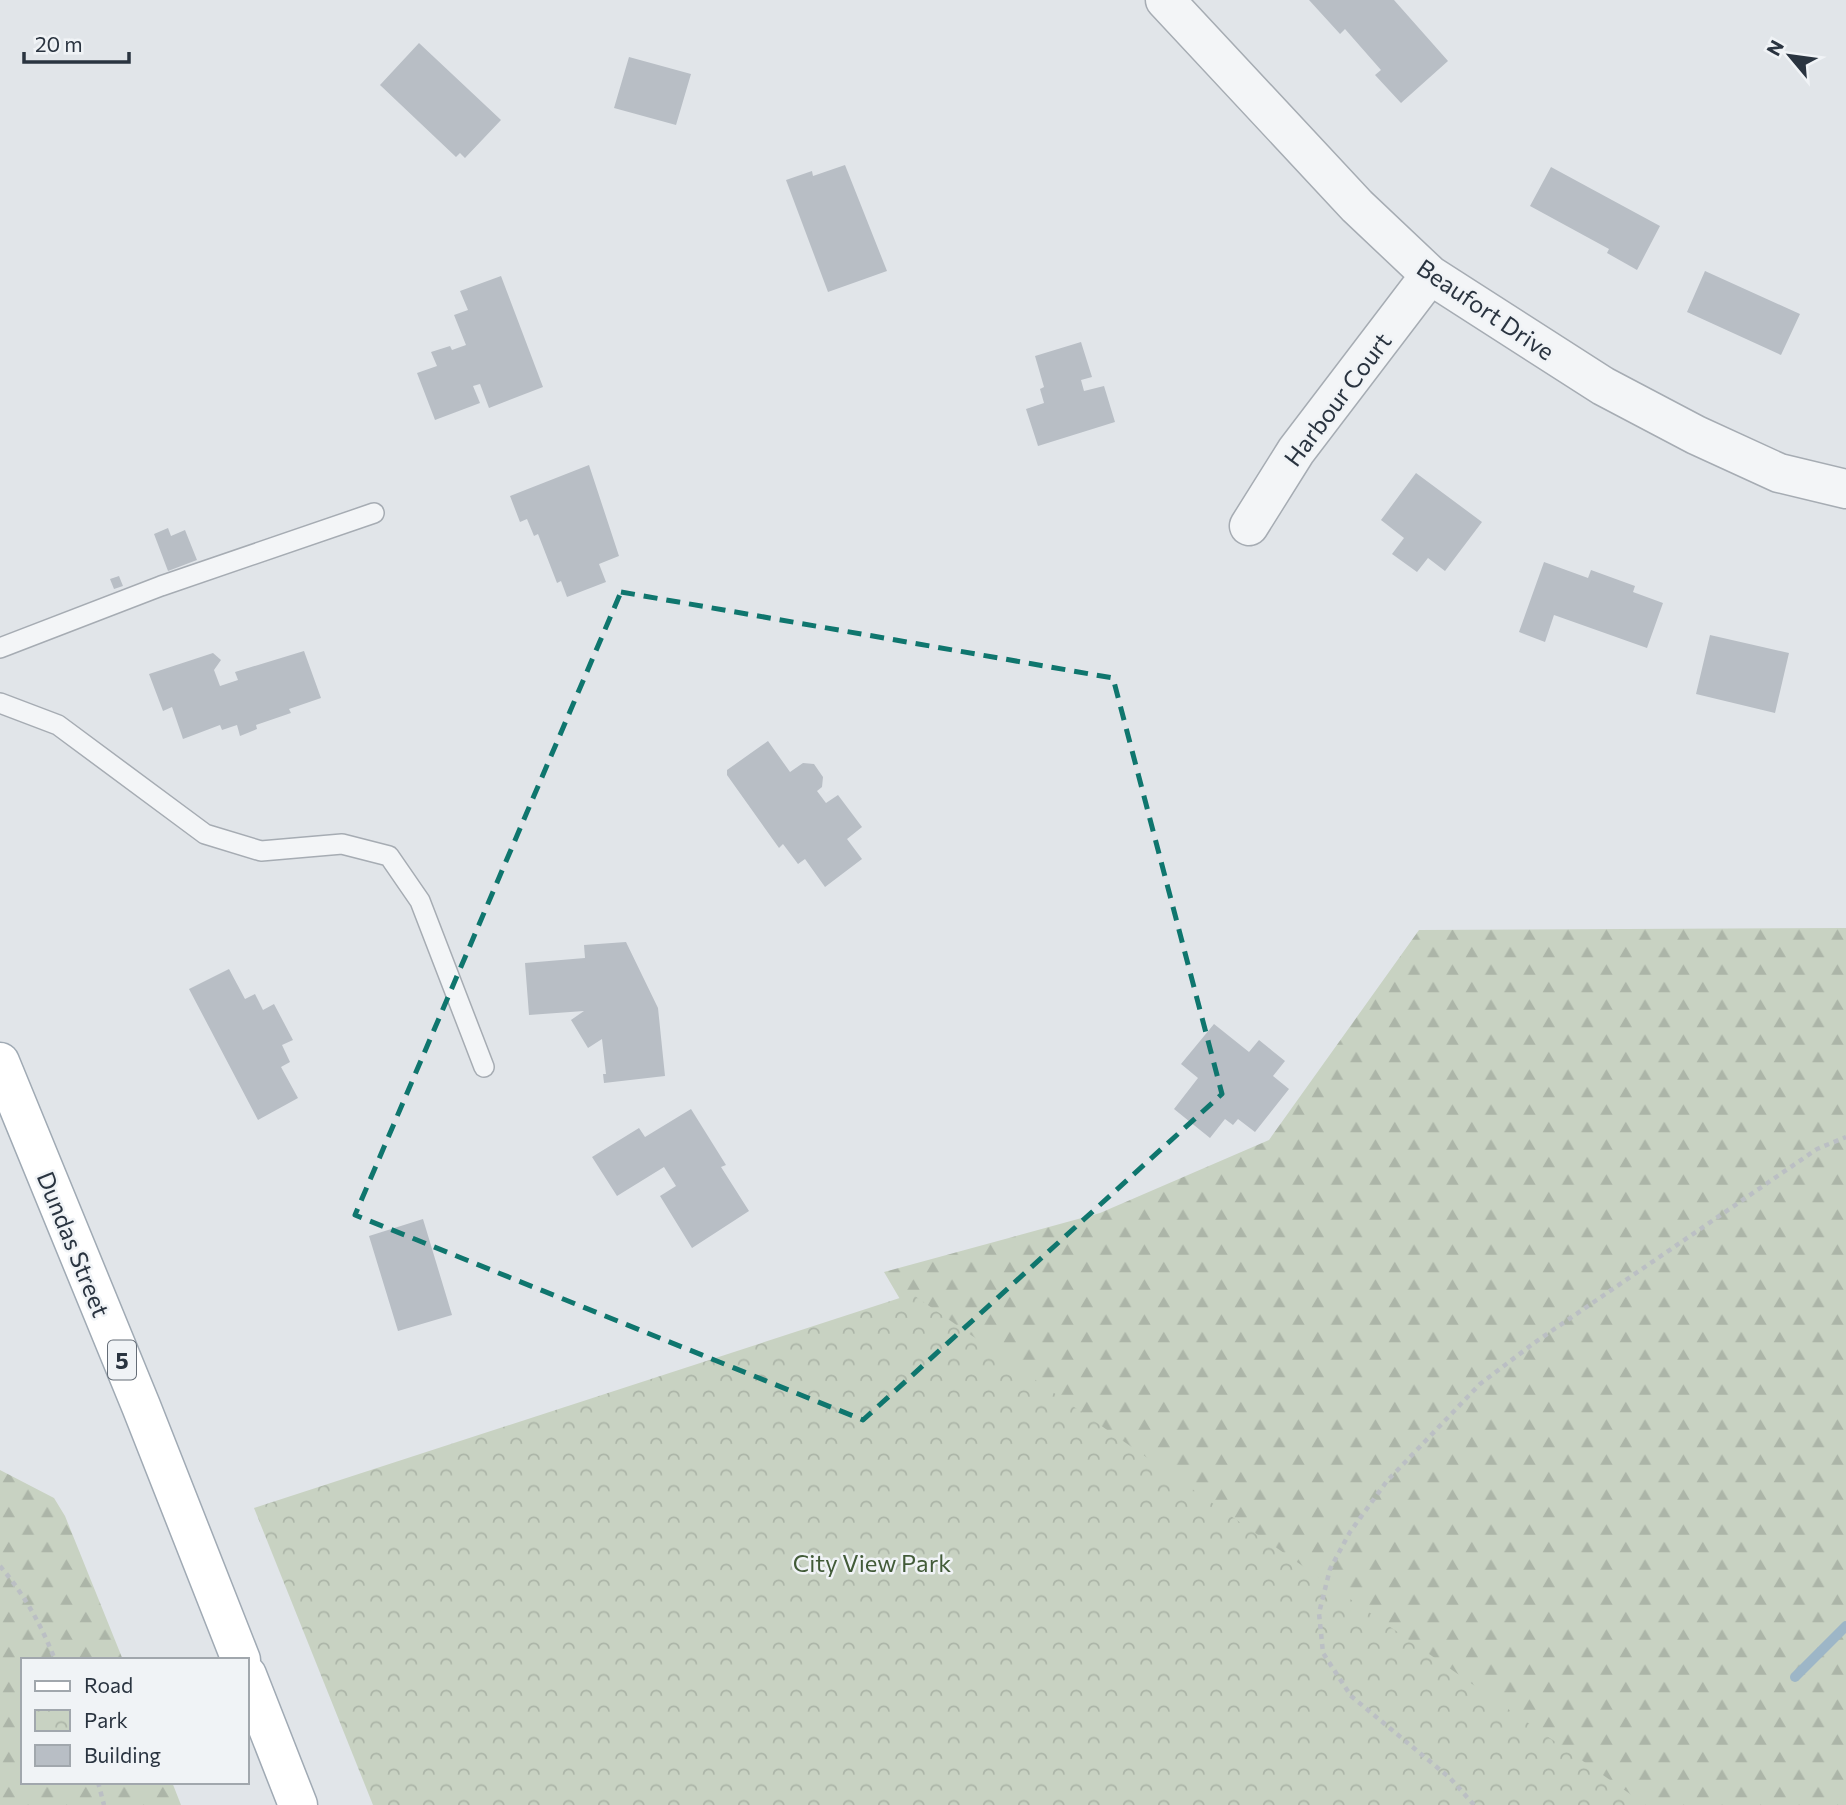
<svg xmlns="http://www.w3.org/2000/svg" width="1846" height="1805" font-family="Commissioner,sans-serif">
  <defs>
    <pattern id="forest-firs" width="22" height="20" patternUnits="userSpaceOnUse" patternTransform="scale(1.75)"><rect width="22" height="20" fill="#c8d2c2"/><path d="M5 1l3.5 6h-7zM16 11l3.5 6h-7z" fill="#acb5a8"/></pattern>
    <pattern id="park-crowns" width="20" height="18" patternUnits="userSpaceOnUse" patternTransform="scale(1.75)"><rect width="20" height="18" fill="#c8d2c2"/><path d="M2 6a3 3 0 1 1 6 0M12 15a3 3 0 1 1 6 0" fill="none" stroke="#acb5a8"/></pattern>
  </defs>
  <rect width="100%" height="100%" fill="#e1e5e9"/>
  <path fill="url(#forest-firs)" d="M1846 928V1805H1385L1009 1484 884 1272 1100 1213 1269 1140 1419 930Z
    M0 1470 54 1498 65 1516 123 1660H23V1782H172L181 1805H0Z"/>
  <path fill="url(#park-crowns)" d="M912 1294 1646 1805H373L254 1508Z"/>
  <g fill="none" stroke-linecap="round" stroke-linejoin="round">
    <path stroke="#9db6c7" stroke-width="10" d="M1795 1677 1846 1626"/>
  </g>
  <path fill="#b8bec5" d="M1309 0H1394L1448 61 1401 103 1375 75 1381 70 1345 29 1340 34Z
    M419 43 501 120 465 158 460 153 456 157 380 85Z
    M629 57 691 74 676 125 614 108Z
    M845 165 887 271 828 292 786 180 812 171 813 176Z
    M1551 167 1660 226 1637 270 1607 253 1609 249 1530 206Z
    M1705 271 1800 314 1781 355 1687 312Z
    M501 276 543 387 489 408 480 384 473 386 480 403 435 420 417 373 437 366 431 352 450 346 452 350 466 345 454 315 468 310 460 291Z
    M1081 342 1092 377 1081 380 1084 391 1104 386 1115 422 1038 446 1026 409 1044 403 1040 389 1044 387 1035 356Z
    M589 465 619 556 599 564 606 582 567 597 561 581 557 583 538 534 534 536 527 519 520 522 510 496Z
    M1416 473 1482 522 1445 571 1428 558 1417 572 1392 554 1404 538 1381 520Z
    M168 528 171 536 185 530 197 560 168 571 154 534Z
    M1544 562 1588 578 1591 570 1635 586 1633 592 1663 603 1647 648 1554 615 1545 642 1519 632Z
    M119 576 123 586 114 589 110 579Z
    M1710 635 1789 653 1775 713 1696 694Z
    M304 651 321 698 289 709 291 713 256 725 257 729 240 736 237 725 222 730 220 725 183 739 172 707 163 711 149 674 213 653 221 660 214 670 220 686 238 680 235 672Z
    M768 741 790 772 803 763 814 764 823 777 822 787 817 791 826 803 838 795 862 827 847 839 862 859 825 887 805 859 798 864 783 844 779 848 727 775V770Z
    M626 942 658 1008 665 1076 604 1083 603 1074H606L602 1039 588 1048 571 1020 584 1011 529 1015 525 963 585 958 584 945Z
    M229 969 245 999 255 994 263 1010 274 1004 293 1040 282 1045 290 1062 281 1067 298 1098 258 1120 189 989Z
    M1214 1024 1249 1052 1259 1040 1285 1061 1273 1076 1289 1089 1255 1132 1238 1119 1233 1125 1225 1119 1210 1138 1174 1109 1198 1078 1181 1064Z
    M691 1109 726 1165 721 1167 749 1211 692 1248 660 1196 676 1186 664 1167 617 1196 592 1157 639 1128 645 1137Z
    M423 1219 452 1315 398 1331 369 1236Z"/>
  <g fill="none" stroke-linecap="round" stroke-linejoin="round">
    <defs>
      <path id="lane" d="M0 648 161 586 374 513
        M0 703 58 725 205 834 261 851 342 844 389 856 420 901 484 1067"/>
      <path id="street" d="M1165 0 1357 206 1430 275 1603 386 1696 435 1779 473 1846 489
        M1249 526 1296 451 1430 275"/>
      <path id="primary" d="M0 1062 141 1406 241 1660
        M247 1675 298 1805"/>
    </defs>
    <use href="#lane" stroke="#a6acb3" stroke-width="22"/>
    <use href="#street" stroke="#a6acb3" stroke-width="41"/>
    <use href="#primary" stroke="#a0aab4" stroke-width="41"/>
    <path stroke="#bbbfc4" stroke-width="4.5" stroke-dasharray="5 5" stroke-linecap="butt" d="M0 1566C24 1594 42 1626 55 1660
      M98 1782 104 1805
      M1474 1805 1450 1778 1351 1696 1323 1653 1319 1613 1330 1569 1350 1532 1387 1481 1480 1384 1534 1343 1817 1149 1846 1137"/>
    <use href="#lane" stroke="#f3f5f7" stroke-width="19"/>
    <use href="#street" stroke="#f3f5f7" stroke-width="38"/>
    <use href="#primary" stroke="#fff" stroke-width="38"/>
  </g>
  <path fill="none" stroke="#0f766e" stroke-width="5" stroke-dasharray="14 9" stroke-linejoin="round" d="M621 592 1113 678 1222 1094 863 1420 355 1215Z"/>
  <g text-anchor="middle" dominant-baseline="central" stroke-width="5" stroke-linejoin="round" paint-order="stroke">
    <rect fill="#f0f3f6" stroke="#656d77" stroke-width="2" x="108" y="1340.5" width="28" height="39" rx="5"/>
    <g font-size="23" font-weight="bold" fill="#2a3440">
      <text x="122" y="1360">5</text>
    </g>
    <g font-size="24" fill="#2a3440" stroke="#f0f3f6">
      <text transform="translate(1486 309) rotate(34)">Beaufort Drive</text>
      <text transform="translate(1337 399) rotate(-53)">Harbour Court</text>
      <text transform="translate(74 1244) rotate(68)">Dundas Street</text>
    </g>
    <g font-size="24" fill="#425b38" stroke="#f0f3f6">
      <text x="872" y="1562">City View Park</text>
    </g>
  </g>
  <rect x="21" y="1658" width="228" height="126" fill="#f0f3f6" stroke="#a1a7ad" stroke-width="2"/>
  <rect x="35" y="1681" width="35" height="10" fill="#ffffff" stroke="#a1a7ad" stroke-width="2"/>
  <text x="84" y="1693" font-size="21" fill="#2a3440">Road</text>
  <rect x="35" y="1710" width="35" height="21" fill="url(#park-crowns)" stroke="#a1a7ad" stroke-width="2"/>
  <text x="84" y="1728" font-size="21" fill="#2a3440">Park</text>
  <rect x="35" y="1745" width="35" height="21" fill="#b8bec5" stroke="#a1a7ad" stroke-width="2"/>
  <text x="84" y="1763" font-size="21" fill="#2a3440">Building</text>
  <g transform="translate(1790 56) rotate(299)" stroke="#f0f3f6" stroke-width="5" paint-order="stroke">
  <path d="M0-5L12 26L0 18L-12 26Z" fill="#2a3440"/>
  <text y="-10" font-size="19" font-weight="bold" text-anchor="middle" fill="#2a3440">N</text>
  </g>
  <path d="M24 52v10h105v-10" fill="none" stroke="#2a3440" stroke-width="3.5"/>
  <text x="35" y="52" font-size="21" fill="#2a3440" stroke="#f0f3f6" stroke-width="5" paint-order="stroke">20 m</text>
</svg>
